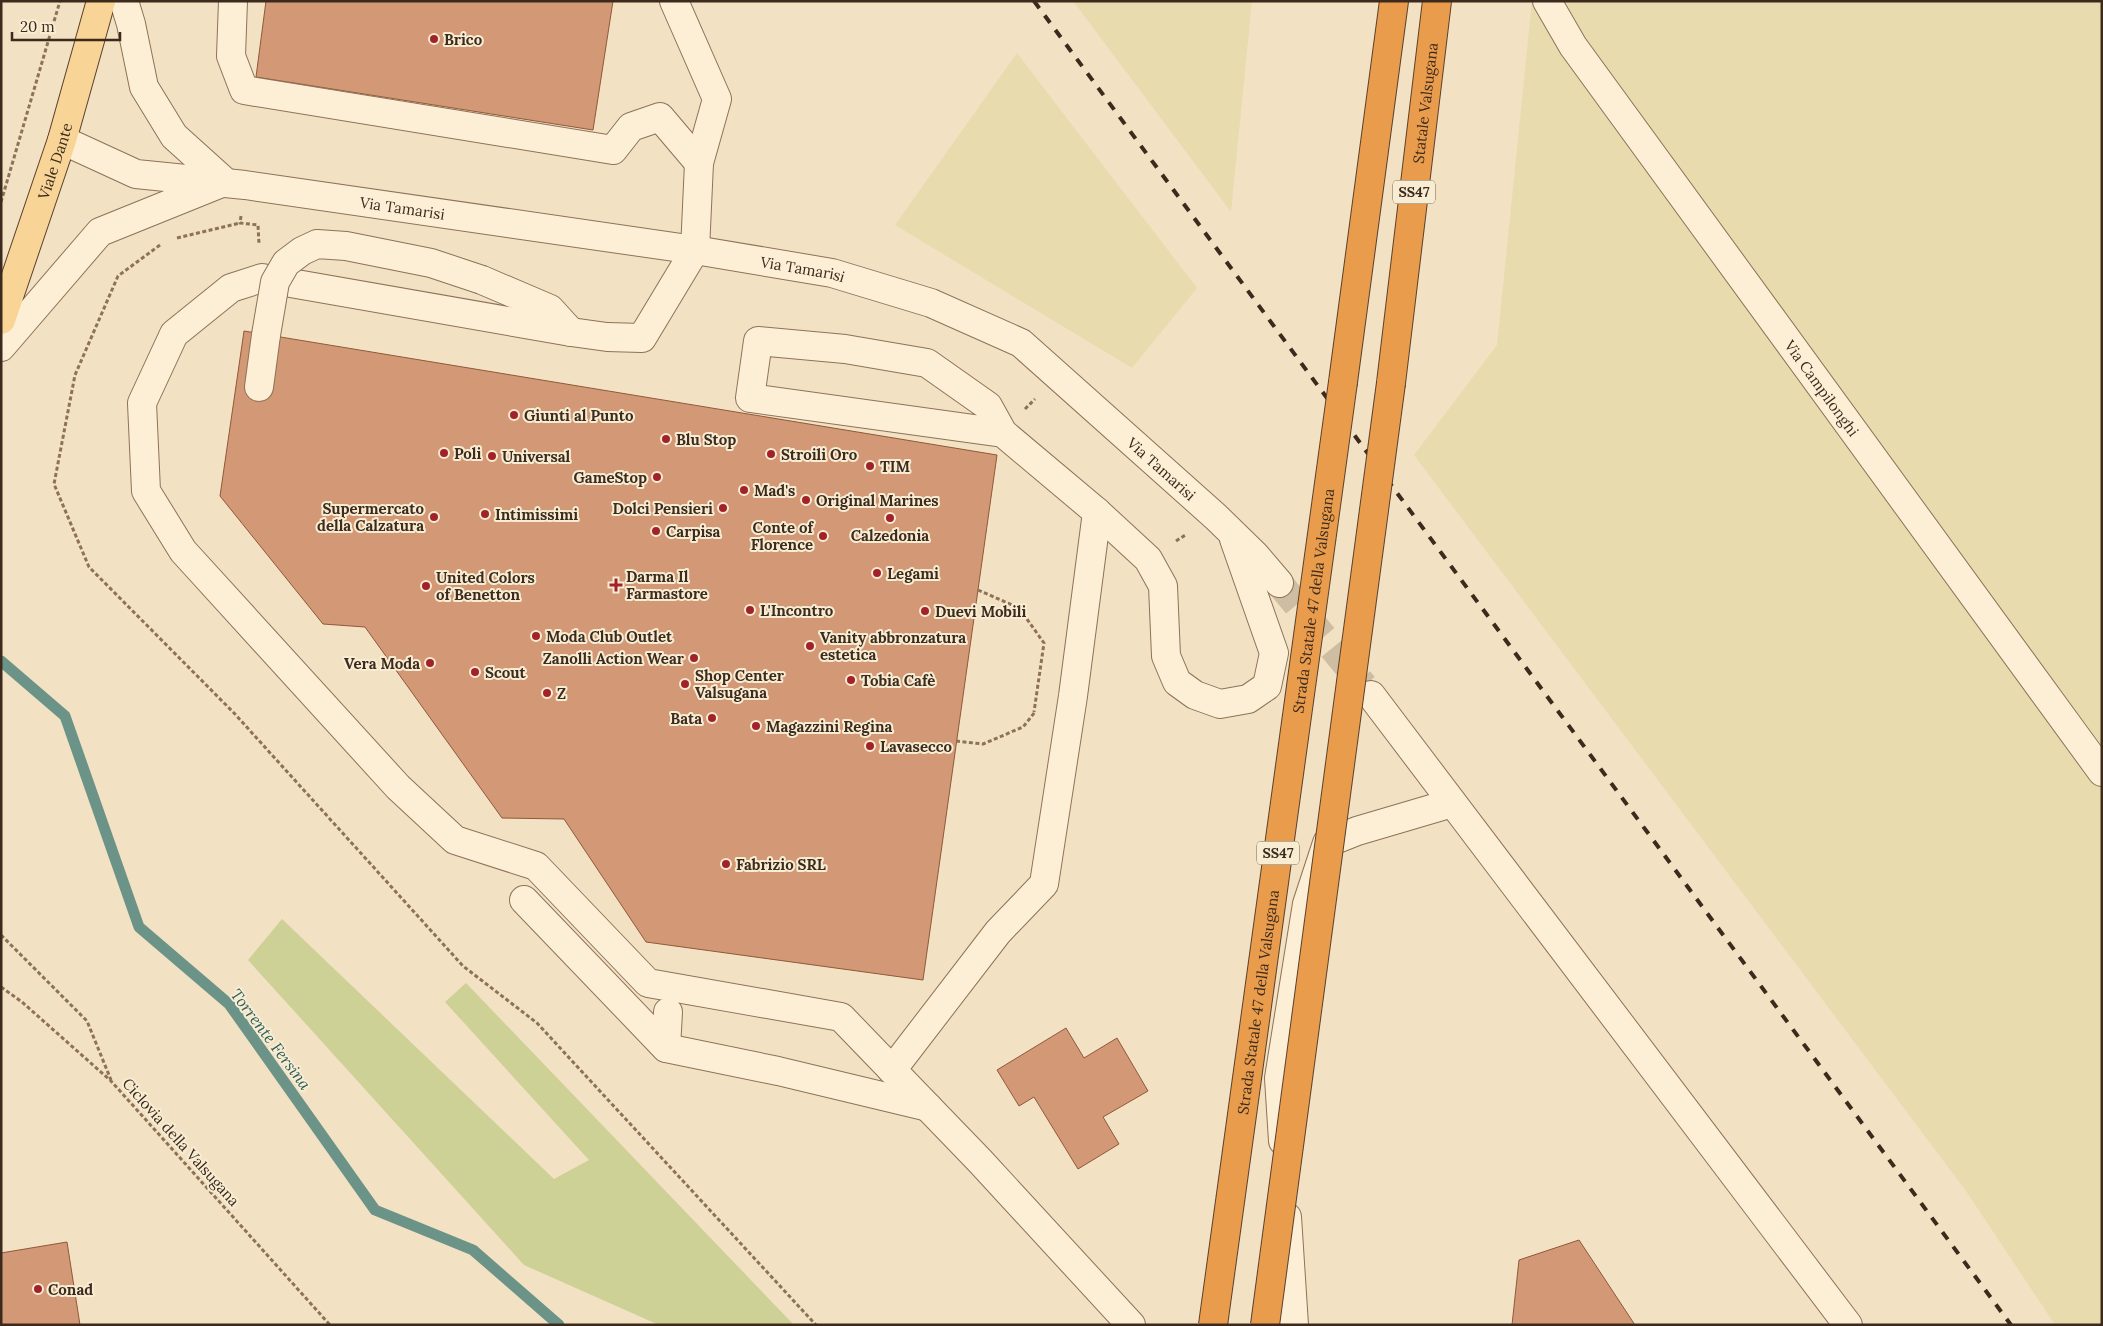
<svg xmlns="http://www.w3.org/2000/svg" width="2103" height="1326" font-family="Lora,serif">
  <rect width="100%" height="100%" fill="#f2e1c2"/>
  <path fill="#e8dcaf" d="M1073 1H1252L1231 212Z
    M1532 1H2102V1325H2055L1966 1191 1414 455 1497 345Z
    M1017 53 1197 288 1132 368 895 225Z"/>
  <path fill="#cdd195" d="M282 919 554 1179 589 1160 445 1002 466 983 794 1325H659L524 1265 248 960Z"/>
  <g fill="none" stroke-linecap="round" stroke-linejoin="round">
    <path stroke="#6b9387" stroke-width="11" d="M1 661 65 716 139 927 229 1004 375 1210 473 1250 559 1325"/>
  </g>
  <path fill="#d39875" stroke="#8f593b" d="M266 1H613L593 130 256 77Z
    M244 331 997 455 923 980 646 942 564 819 502 818 365 627 323 624 220 496Z
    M1066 1028 1084 1058 1117 1038 1148 1091 1103 1117 1119 1144 1078 1169 1034 1097 1019 1106 997 1070Z
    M1579 1240 1635 1325H1512L1519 1260Z
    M67 1242 80 1325H1V1253Z"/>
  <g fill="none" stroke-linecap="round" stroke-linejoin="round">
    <path stroke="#cebda1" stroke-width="28" stroke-dasharray="28 14" stroke-linecap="butt" d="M1279 583 1364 686"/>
    <defs>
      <g id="minor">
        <path d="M124 1 131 24 144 87 174 136 225 182"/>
        <path d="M233 1 231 56 244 90 613 150 631 127 660 117 699 163"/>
        <path d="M674 1 717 99 699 163 695 250 642 338 607 337 571 332 262 278 231 288 174 334 142 403 146 491 183 551 398 787 455 840 536 866 648 983 841 1017 980 1161 1131 1325"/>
        <path id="s1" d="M1547 1 1573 46 2102 772"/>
        <path id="s2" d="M62 140 136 174 245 185 695 250 832 273 931 303 1021 343 1216 517 1255 555 1279 583"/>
        <path d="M482 280 550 309 571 332"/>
        <path d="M1 347 100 232 219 184"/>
        <path d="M259 387 266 335"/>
        <path d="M1003 433 750 398 758 341 845 349 927 363 988 406 1003 433 1097 512 1148 559 1163 586 1166 656 1177 682 1195 695 1220 704 1248 699 1267 686 1274 653 1234 539"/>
        <path d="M1371 695 1848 1325"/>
        <path d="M524 900 666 1048 778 1071 928 1107"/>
        <path d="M666 1048 668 1012"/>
        <path d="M892 1070 998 932 1044 884 1073 696 1097 512"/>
        <path d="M1283 1141 1279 1078 1307 904 1327 843 1357 831 1452 803"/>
        <path d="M1287 1217 1294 1325"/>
      </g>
      <g id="major">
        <path id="s3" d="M1 320 62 140 101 1"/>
      </g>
      <g id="highway">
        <path d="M1343 382 1394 1"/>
        <path id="s4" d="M1391 383 1437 1"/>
      </g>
    </defs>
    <use href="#minor" stroke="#8e7257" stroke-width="30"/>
    <use href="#major" stroke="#5b402c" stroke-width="30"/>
    <use href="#highway" stroke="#5b402c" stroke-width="30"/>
    <path stroke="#8e7257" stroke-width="3" stroke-dasharray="4 2.5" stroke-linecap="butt" d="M1 202 60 1
      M241 216 240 223 258 225 259 244
      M177 238 240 223
      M160 245 118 276 75 375 54 484 89 567 234 713 463 966 537 1023 816 1325
      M1025 409 1035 399
      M1176 541 1187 534
      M978 590 1019 608 1044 643 1034 712
      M956 741 983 744 1023 727 1035 712
      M1 935 87 1021 111 1080
      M1 987 22 1002 111 1081 330 1325"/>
    <use href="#minor" stroke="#fcefd6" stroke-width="28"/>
    <use href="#major" stroke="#f8d597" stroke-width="28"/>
    <use href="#highway" stroke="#e89c4c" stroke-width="28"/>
    <path stroke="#3c2b1d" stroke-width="4" stroke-dasharray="9 9" stroke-linecap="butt" d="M1034 1 2011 1325"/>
    <defs>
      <path id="minor-bridge" d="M266 335 275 282 286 263 302 251 317 244 346 246 431 263 482 280"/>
      <g id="highway-bridge">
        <path id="s5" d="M1213 1325 1343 382"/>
        <path d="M1265 1325 1391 383"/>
      </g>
    </defs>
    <use href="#minor-bridge" stroke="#8e7257" stroke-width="30" stroke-linecap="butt"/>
    <use href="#highway-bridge" stroke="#5b402c" stroke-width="30" stroke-linecap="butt"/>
    <use href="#minor-bridge" stroke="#fcefd6" stroke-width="28"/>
    <use href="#highway-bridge" stroke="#e89c4c" stroke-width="28"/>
  </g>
  <g fill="#a22229" stroke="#f8ecd3" stroke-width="2">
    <circle cx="434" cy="39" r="5"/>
    <circle cx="514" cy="415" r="5"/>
    <circle cx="666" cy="439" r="5"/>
    <circle cx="444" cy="453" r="5"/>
    <circle cx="771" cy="454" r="5"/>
    <circle cx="492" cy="456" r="5"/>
    <circle cx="870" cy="466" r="5"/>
    <circle cx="657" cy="477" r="5"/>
    <circle cx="744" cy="490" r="5"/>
    <circle cx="806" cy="500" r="5"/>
    <circle cx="723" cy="508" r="5"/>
    <circle cx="485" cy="514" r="5"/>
    <circle cx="434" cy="517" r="5"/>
    <circle cx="890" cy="518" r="5"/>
    <circle cx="656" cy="531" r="5"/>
    <circle cx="823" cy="536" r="5"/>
    <circle cx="877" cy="573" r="5"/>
    <path d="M613.5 577.5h5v5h5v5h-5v5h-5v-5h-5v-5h5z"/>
    <circle cx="426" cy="586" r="5"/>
    <circle cx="750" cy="610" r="5"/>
    <circle cx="925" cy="611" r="5"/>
    <circle cx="536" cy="636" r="5"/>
    <circle cx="810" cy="646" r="5"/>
    <circle cx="694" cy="658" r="5"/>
    <circle cx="430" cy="663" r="5"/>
    <circle cx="475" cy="672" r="5"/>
    <circle cx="851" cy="680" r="5"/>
    <circle cx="685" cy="684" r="5"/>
    <circle cx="547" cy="693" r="5"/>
    <circle cx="712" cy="718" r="5"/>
    <circle cx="756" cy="726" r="5"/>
    <circle cx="870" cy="746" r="5"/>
    <circle cx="726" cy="864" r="5"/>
    <circle cx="38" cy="1289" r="5"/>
  </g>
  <g text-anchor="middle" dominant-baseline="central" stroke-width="4" stroke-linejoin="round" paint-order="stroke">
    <g fill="#f8ecd3" stroke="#746554" stroke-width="1">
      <rect x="1393" y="180.5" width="42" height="23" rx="4"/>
      <rect x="1257" y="841.5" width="42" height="23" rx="4"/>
    </g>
    <g font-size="14" font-weight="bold" fill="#3c2b1d">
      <text x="1414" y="192">SS47</text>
      <text x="1278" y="853">SS47</text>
    </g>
    <g font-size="15" font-weight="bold" fill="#3c2b1d" stroke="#f8ecd3" text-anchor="start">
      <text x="444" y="39">Brico</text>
      <text x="524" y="415">Giunti al Punto</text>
      <text x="676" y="439">Blu Stop</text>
      <text x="454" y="453">Poli</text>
      <text x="781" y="454">Stroili Oro</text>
      <text x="502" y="456">Universal</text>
      <text x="880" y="466">TIM</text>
      <text x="647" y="477" text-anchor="end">GameStop</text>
      <text x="754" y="490">Mad's</text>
      <text x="816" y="500">Original Marines</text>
      <text x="424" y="508" text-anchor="end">Supermercato<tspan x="424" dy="17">della Calzatura</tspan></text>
      <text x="713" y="508" text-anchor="end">Dolci Pensieri</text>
      <text x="495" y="514">Intimissimi</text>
      <text x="813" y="527" text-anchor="end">Conte of<tspan x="813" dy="17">Florence</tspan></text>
      <text x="666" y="531">Carpisa</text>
      <text x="890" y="535" text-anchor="middle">Calzedonia</text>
      <text x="887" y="573">Legami</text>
      <text x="626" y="576">Darma Il<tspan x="626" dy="17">Farmastore</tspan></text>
      <text x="436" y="577">United Colors<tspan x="436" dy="17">of Benetton</tspan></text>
      <text x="760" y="610">L'Incontro</text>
      <text x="935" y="611">Duevi Mobili</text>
      <text x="546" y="636">Moda Club Outlet</text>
      <text x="820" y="637">Vanity abbronzatura<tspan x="820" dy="17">estetica</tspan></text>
      <text x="684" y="658" text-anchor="end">Zanolli Action Wear</text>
      <text x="420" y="663" text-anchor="end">Vera Moda</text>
      <text x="485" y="672">Scout</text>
      <text x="695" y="675">Shop Center<tspan x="695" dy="17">Valsugana</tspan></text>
      <text x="861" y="680">Tobia Cafè</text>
      <text x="557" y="693">Z</text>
      <text x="702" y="718" text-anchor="end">Bata</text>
      <text x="766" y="726">Magazzini Regina</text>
      <text x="880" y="746">Lavasecco</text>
      <text x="736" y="864">Fabrizio SRL</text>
      <text x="48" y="1289">Conad</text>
    </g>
    <g font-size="15" fill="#3c2b1d" stroke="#f8ecd3">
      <text stroke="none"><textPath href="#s4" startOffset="282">Statale Valsugana</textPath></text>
      <text stroke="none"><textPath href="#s3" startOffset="168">Viale Dante</textPath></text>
      <text stroke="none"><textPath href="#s2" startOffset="350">Via Tamarisi</textPath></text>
      <text stroke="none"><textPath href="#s2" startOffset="755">Via Tamarisi</textPath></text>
      <text stroke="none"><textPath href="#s1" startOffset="475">Via Campilonghi</textPath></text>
      <text stroke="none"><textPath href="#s2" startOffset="1175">Via Tamarisi</textPath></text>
      <text stroke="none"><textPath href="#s5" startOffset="731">Strada Statale 47 della Valsugana</textPath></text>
      <text stroke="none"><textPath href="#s5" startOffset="326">Strada Statale 47 della Valsugana</textPath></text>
      <text transform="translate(181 1142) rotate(48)">Ciclovia della Valsugana</text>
    </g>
    <g font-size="16" font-style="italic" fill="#2b5d58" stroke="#f8ecd3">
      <text transform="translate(271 1039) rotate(53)">Torrente Fersina</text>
    </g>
  </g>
  <rect width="2103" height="1326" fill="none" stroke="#3c2b1d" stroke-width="5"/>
  <path d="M12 32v8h108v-8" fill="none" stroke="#3c2b1d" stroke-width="2.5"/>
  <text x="20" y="32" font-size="15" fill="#3c2b1d" stroke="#f8ecd3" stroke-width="4" paint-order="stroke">20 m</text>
</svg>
